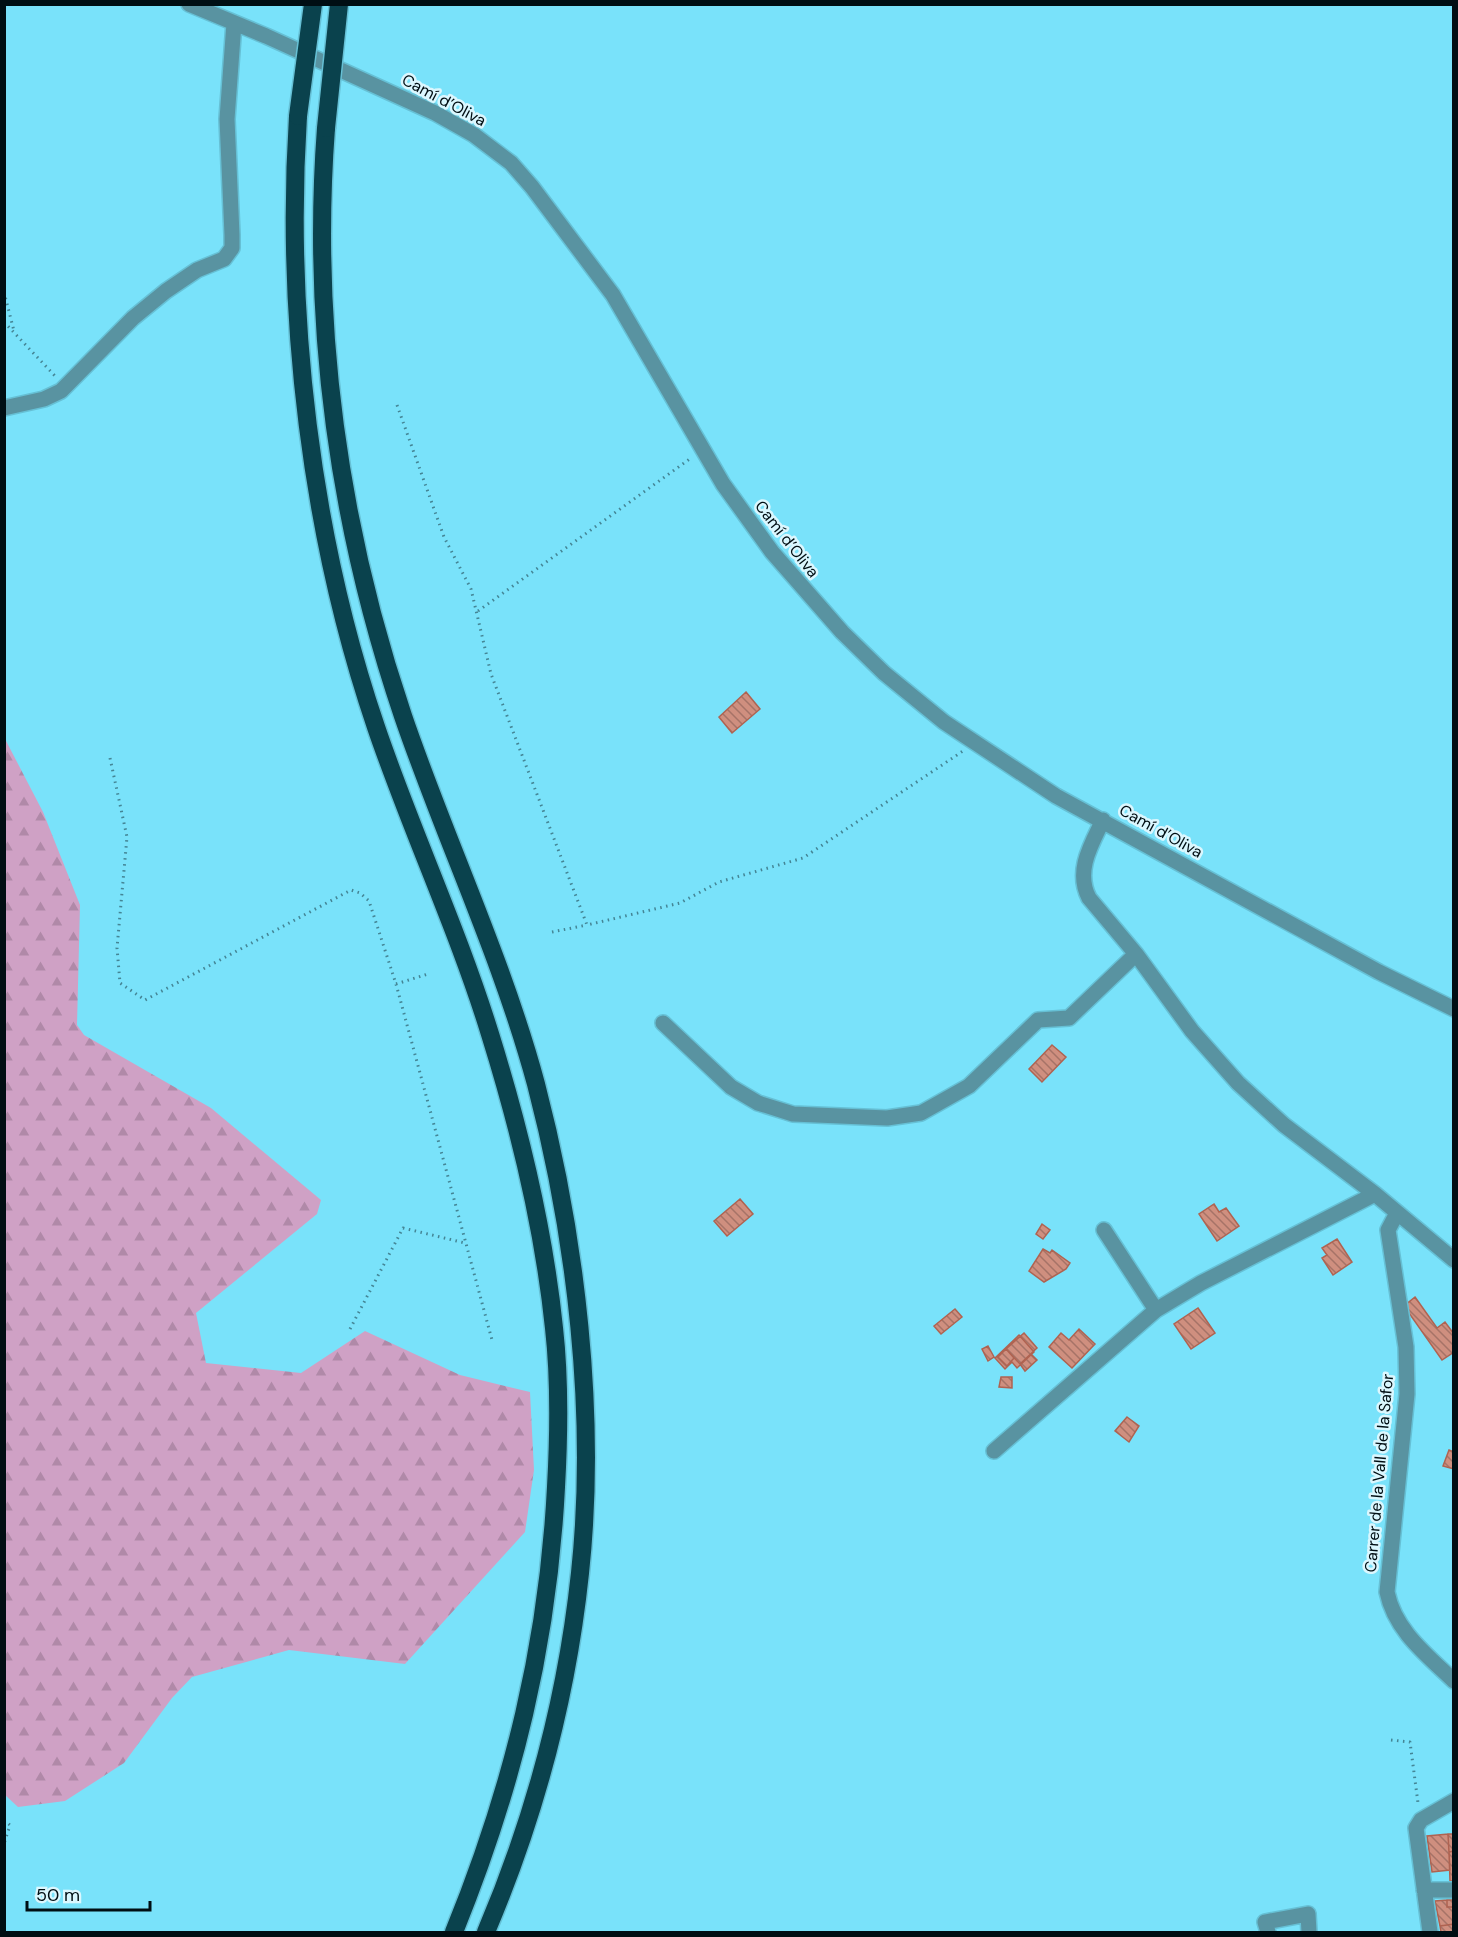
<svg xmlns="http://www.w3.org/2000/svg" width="1458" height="1937" font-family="'DM Sans',sans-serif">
  <defs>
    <pattern id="forest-firs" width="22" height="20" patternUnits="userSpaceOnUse" patternTransform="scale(1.5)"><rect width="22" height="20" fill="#cfa1c5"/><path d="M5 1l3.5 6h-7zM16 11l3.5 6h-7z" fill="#b089a8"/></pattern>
    <pattern id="building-back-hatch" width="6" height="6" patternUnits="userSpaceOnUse" patternTransform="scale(1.5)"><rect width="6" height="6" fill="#cf8f7f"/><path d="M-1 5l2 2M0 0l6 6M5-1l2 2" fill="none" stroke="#a67367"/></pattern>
  </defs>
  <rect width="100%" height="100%" fill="#79e2fa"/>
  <path fill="url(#forest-firs)" d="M4 737 43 812 80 905 77 1025 84 1035 211 1108 321 1200 317 1214 196 1313 206 1363 301 1373 365 1331 460 1375 530 1392 534 1470 525 1532 405 1664 289 1650 192 1677 172 1698 124 1763 65 1801 18 1807 4 1794Z"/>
  <path fill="url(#building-back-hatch)" stroke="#af6351" stroke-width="1.5" d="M746 692 760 709 732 733 719 717Z
    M1052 1045 1066 1057 1042 1082 1029 1069Z
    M740 1199 753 1214 727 1236 714 1221Z
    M1214 1204 1219 1212 1226 1208 1239 1226 1217 1241 1199 1214Z
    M1042 1224 1050 1230 1043 1239 1036 1234Z
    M1337 1239 1352 1262 1333 1275 1322 1258 1327 1255 1322 1248Z
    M1043 1249 1050 1253 1052 1250 1070 1263 1066 1269 1044 1282 1029 1271Z
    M1415 1297 1437 1328 1445 1322 1454 1334V1352L1442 1360 1404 1306Z
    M1198 1308 1215 1333 1191 1349 1174 1324Z
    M955 1309 962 1317 941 1334 934 1326Z
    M1079 1329 1095 1344 1072 1368 1049 1347 1061 1333 1069 1340Z
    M1024 1333 1037 1348 1020 1364 1006 1349Z
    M1019 1335 1034 1352 1017 1368 1012 1362 1005 1369 995 1358Z
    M988 1346 994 1357 988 1361 982 1349Z
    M1006 1349 1014 1358 1007 1366 998 1357Z
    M1031 1354 1037 1360 1025 1371 1020 1364Z
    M1001 1377H1012V1388L999 1387Z
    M1127 1417 1139 1426 1129 1442 1115 1431Z
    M1449 1450 1454 1452V1469L1443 1466Z
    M1448 1834H1454V1851L1449 1852Z
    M1448 1834 1450 1870 1432 1872 1427 1836Z
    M1454 1851V1881H1450L1449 1852Z
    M1447 1900H1454V1907H1447Z
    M1447 1900V1907H1454V1924L1440 1926 1435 1901Z
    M1454 1924V1932H1441L1440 1926Z"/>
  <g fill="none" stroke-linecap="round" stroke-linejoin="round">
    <defs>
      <path id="minor" d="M189 4 266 36 435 113 474 135 511 163 532 187 613 295 723 484 772 552 842 632 884 673 944 722 1056 796 1379 972 1454 1009
        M4 408 44 399 61 391 133 318 166 291 197 270 224 259 232 248V235L227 119 234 23
        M1103 820C1091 845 1075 871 1089 898L1136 954 1192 1031 1238 1083 1284 1125 1375 1194 1454 1260
        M663 1023 731 1087 758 1103 793 1114 887 1118 921 1113 969 1086 1038 1020 1069 1018 1136 954
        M1397 1213 1388 1230 1406 1347 1407 1394 1387 1592C1395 1631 1427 1655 1454 1681
        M1104 1230 1156 1310
        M994 1451 1156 1310 1201 1283 1375 1194
        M1424 1890H1454
        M1268 1932 1265 1922 1308 1914 1309 1932
        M1430 1932 1416 1828 1421 1820 1454 1801"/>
      <path id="highway" d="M298 116C285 316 311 536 376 727 411 830 458 930 490 1034 519 1127 544 1231 554 1328 560 1381 559 1434 556 1487 548 1644 513 1787 454 1932
        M326 128C311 327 339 527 403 716 445 839 502 958 536 1084 576 1237 597 1415 580 1573 567 1696 534 1819 486 1932"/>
    </defs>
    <use href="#minor" stroke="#66c0d5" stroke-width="18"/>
    <use href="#highway" stroke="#66c0d5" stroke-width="21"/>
    <path stroke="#448595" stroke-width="3" stroke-dasharray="1.5 4.5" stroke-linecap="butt" d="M4 141V159
      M4 292 14 331
      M4 322 56 377
      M397 405 444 537 471 589 491 674 587 925 680 903 719 882 803 858 963 751
      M478 611 691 458
      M110 758 127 837 117 948 120 983 145 1000 351 890 360 893 369 901 396 984 492 1340
      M552 932 587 925
      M396 984 428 974
      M350 1329 403 1228 465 1243
      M1391 1740 1410 1742 1418 1803
      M4 1820 10 1825 4 1844"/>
    <use href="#minor" stroke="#5993a1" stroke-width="15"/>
    <use href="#highway" stroke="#0a424d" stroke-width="18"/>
    <defs>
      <path id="highway-bridge" d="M298 116 313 4
        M326 128 339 4"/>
    </defs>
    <use href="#highway-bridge" stroke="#66c0d5" stroke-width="21" stroke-linecap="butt"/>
    <use href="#highway-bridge" stroke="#0a424d" stroke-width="18"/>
  </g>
  <g text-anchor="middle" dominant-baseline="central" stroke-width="5" stroke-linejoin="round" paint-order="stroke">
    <g font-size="16" fill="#000e13" stroke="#dbf7fe">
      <text transform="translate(444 100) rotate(28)">Camí d’Oliva</text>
      <text transform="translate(787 539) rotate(52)">Camí d’Oliva</text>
      <text transform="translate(1161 831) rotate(29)">Camí d’Oliva</text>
      <text transform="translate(1379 1473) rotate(-85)">Carrer de la Vall de la Safor</text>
    </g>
  </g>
  <rect width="1458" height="1937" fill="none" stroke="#000e13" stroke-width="12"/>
  <path d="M27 1901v9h123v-9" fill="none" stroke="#000e13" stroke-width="3"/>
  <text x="36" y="1901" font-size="18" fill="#000e13" stroke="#dbf7fe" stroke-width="4.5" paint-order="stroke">50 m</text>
</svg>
